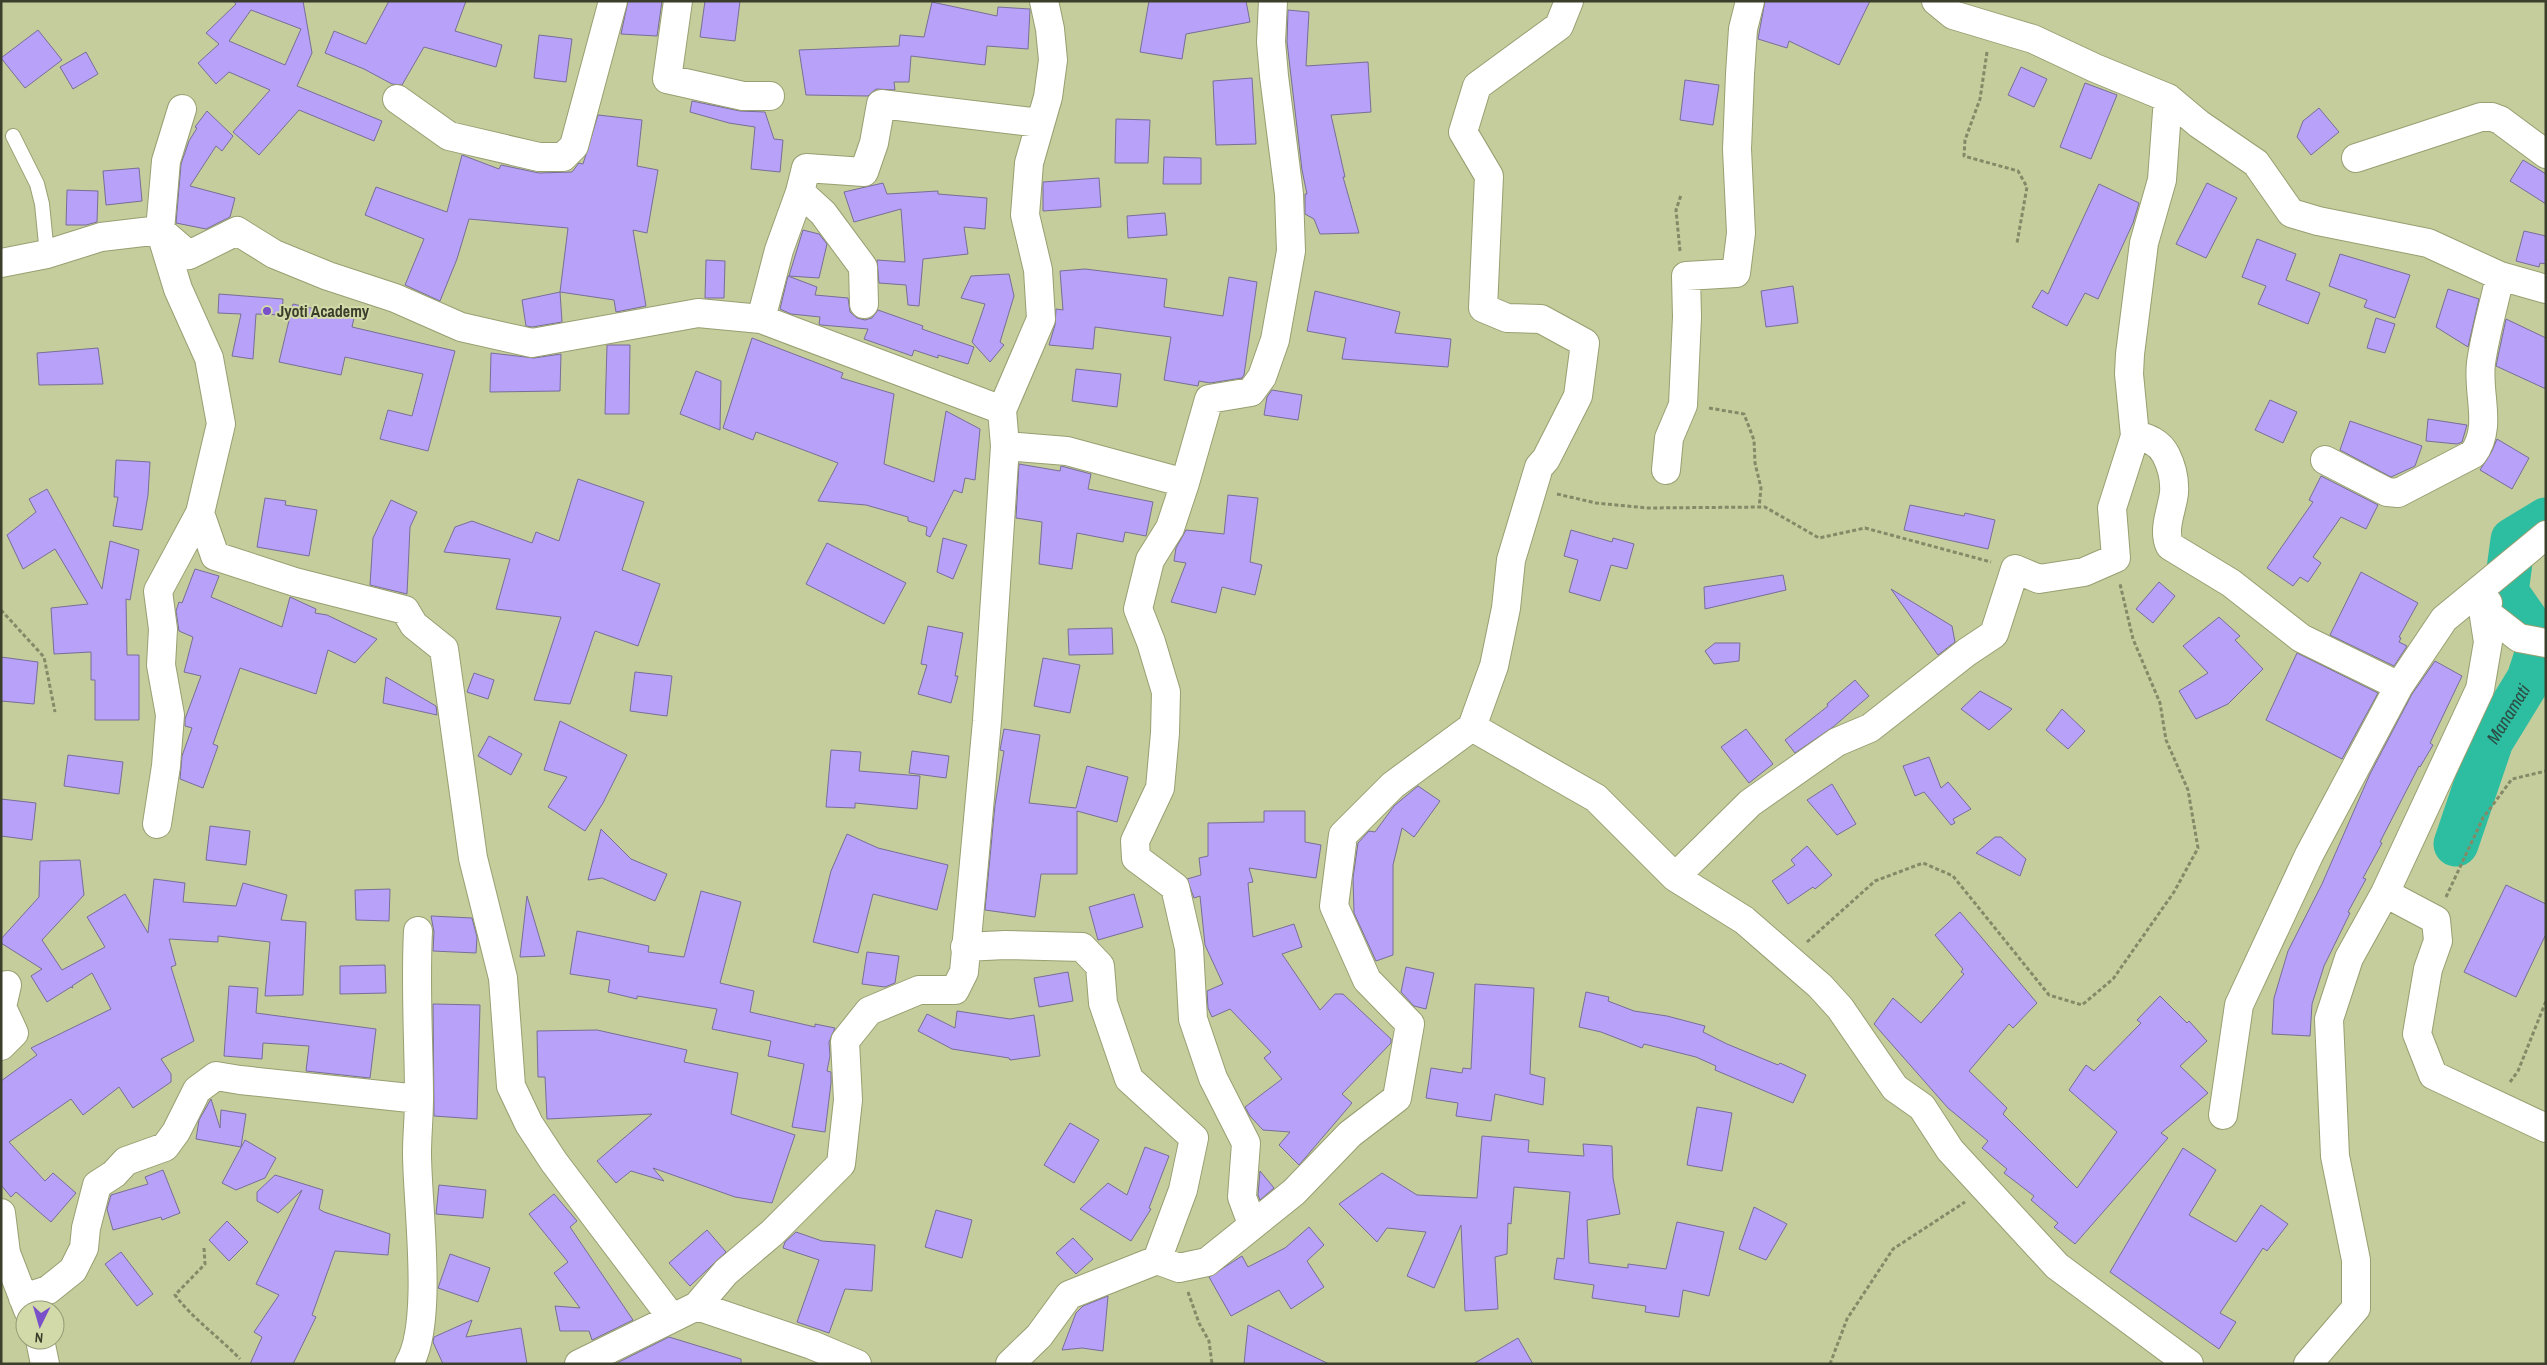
<svg xmlns="http://www.w3.org/2000/svg" width="2547" height="1365" font-family="'Archivo Narrow',sans-serif">
  <rect width="100%" height="100%" fill="#c5cd9c"/>
  <g fill="none" stroke-linecap="round" stroke-linejoin="round">
    <path stroke="#2dbda0" stroke-width="45" id="s1" d="M2456 844 2491 741 2529 679 2541 642 2506 592 2513 540 2546 520"/>
  </g>
  <path fill="#b7a1f9" stroke="#786e98" fill-rule="evenodd" d="M233 1H303L312 53 297 86 382 121 374 141 299 110 259 155 233 132 270 90 229 72 216 84 198 63 219 44 206 33 236 4ZM251 10 301 29 285 65 229 41Z
    M389 1H466L455 31 502 45 496 67 424 47 402 85 392 84 364 69 325 53 334 31 366 44Z
    M628 1H662L657 36 621 34Z
    M705 1H740L735 41 700 37Z
    M1149 1H1246L1250 22 1186 34 1182 59 1140 52Z
    M1765 1H1870L1839 65 1789 41 1787 48 1758 39Z
    M932 2 997 16 998 7 1030 9 1028 49 987 46 985 65 911 56 909 82H894L895 90 876 89 868 96 806 95 799 50 899 46 900 35 924 37Z
    M1288 10 1309 12 1306 66 1368 62 1371 112 1331 115 1345 177H1343L1359 233 1320 234 1314 219 1305 214V194H1307L1302 170 1287 42Z
    M38 30 62 60 25 88 1 58Z
    M539 35 572 39 566 82 534 78Z
    M86 52 98 74 73 89 60 67Z
    M2021 67 2047 79 2034 107 2008 95Z
    M1252 78 1256 144 1216 145 1213 81Z
    M1685 80 1719 85 1713 125 1680 120Z
    M2085 83 2117 95 2091 159 2060 147Z
    M692 101 740 111 765 112 774 139 783 140 780 172 751 169 755 127 729 123 690 112Z
    M2319 108 2339 132 2311 155 2297 137 2303 121Z
    M207 111 233 136 222 151 216 146 190 186 235 198 230 217 206 229 176 223 181 164 189 141 197 128 195 127Z
    M598 115 642 120 637 166 658 170 647 233 633 230 646 306 616 312 614 300 560 292 562 322 532 327 526 326 522 300 560 292 568 228 469 219 457 259 440 301 405 285 424 239 365 215 376 187 447 212 462 155 499 169 501 165 539 173 572 172 579 163 583 164Z
    M1116 119 1150 120 1148 163H1115Z
    M1164 157 1201 158V184H1163Z
    M2523 160 2546 174V204L2510 181Z
    M139 168 142 201 106 205 103 171Z
    M1099 178 1101 207 1043 211V182Z
    M883 183 887 194 938 191V194L987 198 985 229 964 227 968 254 923 259 919 306 908 305 906 285 879 283 877 260 905 262 901 209 854 222 844 192Z
    M2207 183 2237 198 2206 258 2176 244Z
    M2099 184 2139 203 2133 223 2098 299 2085 293 2067 326 2032 307 2042 290 2048 294Z
    M67 190 98 191 97 222 86 225H66Z
    M1165 213 1167 235 1128 238 1127 216Z
    M803 230 819 234 827 244 819 278 789 276Z
    M2524 231 2546 236V264L2540 263 2539 267 2516 261Z
    M2257 239 2296 254 2286 280 2320 293 2308 324 2258 304 2266 286 2242 277Z
    M2340 254 2410 275 2395 318 2364 307 2367 300 2329 286Z
    M706 260 725 261 724 298H705Z
    M1085 269 1167 279 1164 307 1223 316 1229 277 1257 282 1244 375 1242 378 1210 383 1199 381 1198 386 1164 380 1171 337 1095 327 1093 349 1049 345 1055 325 1056 309 1063 310 1060 271Z
    M1009 274 1014 296 1000 342 1004 345 990 362 972 342 985 304 961 298 971 276Z
    M788 276 817 287 815 295 848 298 850 312 857 318 865 320 872 318 878 310 923 326 922 329 974 347 968 364 938 355V358L914 350 912 356 864 339 868 329 821 325 819 324 820 317 791 314 780 309Z
    M1793 286 1798 323 1766 327 1761 291Z
    M2448 289 2479 299 2468 347 2436 327Z
    M1315 291 1400 312 1395 333 1451 339 1448 367 1342 359 1346 338 1307 331Z
    M219 294 283 299 282 315 256 314 253 359 232 356 241 314 218 313Z
    M293 304 354 318 352 327 455 351 428 451 380 439 388 410 412 416 423 374 345 357 341 375 279 362Z
    M2376 318 2395 324 2385 353 2367 348Z
    M2506 319 2546 338V389L2496 366Z
    M752 338 843 373 841 378 894 394 884 464 934 482 946 411 980 429 975 480 965 478 962 493 954 490 930 537 926 535 927 527 908 521V517L866 505 818 501 838 463 756 432 753 440 723 428Z
    M607 345H630L629 414H605Z
    M98 348 103 384 39 385 37 353Z
    M491 353 534 358 561 354 560 391 490 392Z
    M1076 369 1121 374 1117 407 1072 401Z
    M696 371 721 381 720 430 680 414Z
    M1272 390 1302 395 1298 420 1264 415 1267 397Z
    M2270 400 2297 412 2283 443 2255 430Z
    M2428 419 2467 425 2462 442 2457 444 2426 441Z
    M2350 421 2422 446 2415 466 2391 477 2340 450Z
    M2497 439 2529 458 2512 489 2480 470 2492 451Z
    M116 460 150 462 148 495 142 530 113 526 118 497H114Z
    M1019 464 1060 471 1061 466 1091 474 1088 489 1153 502 1146 536 1125 532 1123 542 1077 533 1072 569 1039 564 1042 522 1016 518Z
    M2321 476 2378 505 2366 529 2341 517 2313 557 2321 563 2308 582 2300 577 2293 586 2267 568 2313 502 2309 500Z
    M578 479 644 502 622 570 660 584 638 646 595 631 570 704 534 700 561 617 496 609 510 559 444 552 455 527 472 521 532 543 536 532 559 541Z
    M47 489 102 589 110 541 139 550 130 600 126 599 127 655H139V720H95V680H91V652L54 654 51 608 88 604 55 549 23 569 7 535 36 512 29 499Z
    M1228 495 1258 498 1250 562 1262 565 1255 595 1222 587 1216 613 1171 602 1186 563 1174 561 1176 548 1186 530 1224 534Z
    M265 498 286 501 285 505 317 510 309 556 257 547Z
    M391 500 417 512 410 527 407 594 370 585 373 538Z
    M1910 505 1964 516 1965 513 1995 520 1988 549 1904 530Z
    M1571 530 1612 542 1613 538 1634 544 1627 569 1611 565 1600 601 1569 592 1578 560 1564 556Z
    M943 538 967 545 953 579 937 572Z
    M827 543 906 583 884 624 806 584Z
    M195 569 219 576 211 597 282 627 290 597 316 609 315 613 327 615 377 639 355 663 328 650 316 694 240 668 213 744 218 746 203 788 180 779 182 756 192 728 185 726V719L201 676 184 672 193 637 179 631 176 611 179 602 182 603Z
    M2361 572 2418 603 2399 637 2401 638 2399 642 2407 646 2394 666 2330 635Z
    M1783 575 1786 590 1705 609 1704 587Z
    M2159 582 2175 596 2153 623 2136 609Z
    M1891 589 1952 626 1955 642 1938 655Z
    M2219 617 2240 636 2235 640 2263 669 2228 704 2196 719 2179 691 2208 673 2183 646Z
    M928 626 963 633 955 676H958L951 703 918 694 927 665 921 664Z
    M1112 628 1113 654 1069 655 1068 629Z
    M1715 643H1740L1739 661 1714 664 1705 651Z
    M2297 653 2378 693 2342 759 2266 720Z
    M1 657 38 662 34 704 1 701Z
    M1043 658 1080 665 1070 713 1034 706Z
    M2435 661 2462 676 2430 743 2433 745 2420 767 2419 766 2380 842 2382 843 2363 878 2366 879 2348 912 2350 913 2324 966 2312 1004 2310 1036 2272 1034 2274 998 2288 951 2322 884 2370 774 2412 694Z
    M635 672 672 676 667 716 630 711Z
    M474 673 494 680 488 699 467 692Z
    M386 677 436 706 437 715 383 703Z
    M1855 680 1869 696 1833 727 1795 753 1785 740 1828 706 1827 704Z
    M1980 691 2012 709 1989 730 1961 709Z
    M2062 709 2085 731 2068 749 2046 730Z
    M560 721 627 755 603 803 585 831 548 807 567 777 544 770Z
    M1004 729 1040 735 1029 803 1076 808 1087 766 1128 777 1117 822 1077 811V874H1041L1035 917 985 910 995 805 1004 751 1000 750Z
    M1746 729 1773 764 1749 783 1721 747Z
    M489 736 522 754 511 775 478 756Z
    M831 750 861 752 859 771 920 776 917 809 855 803V808L826 807Z
    M912 751 949 756 946 778 909 773Z
    M68 755 123 762 119 794 64 786Z
    M1929 757 1941 788 1948 782 1971 809 1953 819 1955 823 1951 825 1924 792 1915 796 1903 766Z
    M1832 784 1856 824 1837 835 1807 800Z
    M1418 786 1440 801 1414 837 1402 828 1393 865V955L1376 961 1354 913 1353 878 1358 843 1369 831 1375 832 1394 806Z
    M1 799 36 803 32 840 1 836Z
    M1264 811H1305V842L1321 845 1316 878 1249 868 1253 882 1248 883 1253 937 1294 924 1302 947 1282 954 1320 1010 1335 994H1343L1391 1039V1043L1342 1094 1352 1103 1299 1165 1279 1145 1290 1132 1263 1130 1250 1116 1245 1107 1282 1079 1264 1058 1271 1052 1230 1009 1212 1017 1208 1008 1207 991 1223 984 1205 945 1200 896 1194 898 1187 879 1201 875 1199 858 1208 856V823L1264 822Z
    M210 826 250 831 246 865 206 860Z
    M601 829 631 859 667 874 655 901 602 878 588 880Z
    M847 834 878 848 948 865 937 910 873 894 858 953 813 942 831 871Z
    M1995 837H2001L2026 859 2020 876 1976 853Z
    M1807 846 1832 875 1815 889 1813 887 1788 904 1772 881 1795 865 1791 860Z
    M80 860 84 895 42 940 62 970 105 947 87 917 125 894 148 933 154 879 185 883 183 902 236 906 243 883 287 895 281 920 306 922 303 995 265 996 270 942 218 936V942L169 939 176 965 171 967 194 1041 161 1059 171 1074V1082L133 1108 119 1087 83 1115 71 1099 9 1142 45 1181 53 1173 76 1193 51 1222 16 1192 11 1197 1 1185V1081L37 1055 31 1048 111 1009 92 973 72 986 73 988 71 987 47 1002 31 976 42 969 1 943V939L39 897 40 861Z
    M2506 885 2546 904V934L2516 997 2464 972Z
    M390 889 389 921 356 920 355 890Z
    M701 891 741 902 720 983 754 991 750 1012 815 1027V1024L835 1028 829 1042 830 1056 827 1071 831 1072V1083L825 1132 792 1127 804 1064 768 1056 771 1041 712 1029 717 1009 637 996V999L608 992 610 980 570 974 577 931 649 946 648 952 684 957Z
    M1134 894 1143 927 1098 940 1089 907Z
    M527 896 545 956 520 957Z
    M1960 912 2037 1003 2013 1028 2009 1024 1969 1071 2007 1108 2003 1114 2077 1188 2117 1132 2069 1090 2086 1065 2094 1071 2141 1023 2137 1020 2160 996 2187 1023 2189 1021 2207 1041 2180 1066 2208 1093 2161 1133 2168 1138 2075 1244 2054 1227 2058 1223 2031 1200 2034 1196 2004 1173 2007 1169 1982 1148 1988 1141 1948 1108 1874 1024 1893 998 1921 1023 1964 974 1961 972 1963 969 1935 935Z
    M431 916 472 918 477 937 476 953 433 951 434 932Z
    M867 952 899 956 895 983 885 987 862 984Z
    M385 965 386 993 340 994V966Z
    M1406 967 1434 973 1426 1009 1414 1006 1401 992Z
    M1068 972 1073 1001 1039 1007 1034 978Z
    M1475 984 1534 988 1530 1074 1545 1078 1543 1105 1495 1094 1491 1121 1456 1116 1458 1103 1426 1098 1431 1068 1462 1073 1463 1068 1471 1069Z
    M229 986 258 988 256 1013 376 1029 370 1078 306 1071 309 1046 263 1043 262 1059 224 1056Z
    M1586 992 1609 997 1608 1001 1634 1011 1667 1016 1705 1026 1703 1032 1727 1044 1778 1065 1780 1063 1806 1075 1793 1103 1715 1070 1716 1066 1696 1057 1644 1044 1642 1048 1601 1032 1579 1027Z
    M433 1004 480 1005 477 1119 434 1116Z
    M957 1011 1010 1019 1034 1015 1040 1056 1010 1060 1009 1058 952 1049 918 1031 927 1014 955 1028Z
    M597 1030 687 1050 684 1062 738 1073 731 1114 795 1135 772 1203 735 1197 653 1168 664 1181 631 1171 616 1183 597 1161 652 1114 547 1119 545 1077H538L537 1031Z
    M211 1099 220 1128 221 1110 246 1114 241 1147 196 1139 199 1120Z
    M1697 1107 1732 1113 1722 1171 1687 1165Z
    M1070 1123 1099 1140 1074 1183 1044 1165Z
    M1482 1136 1529 1140 1528 1152 1584 1156 1583 1144 1612 1146 1613 1178 1620 1214 1587 1220 1589 1263 1628 1268V1264L1666 1269 1677 1222 1724 1232 1709 1296 1683 1290 1679 1317 1645 1312 1646 1306 1592 1298 1594 1285 1554 1279 1557 1258 1564 1259 1570 1192 1514 1187 1511 1224 1508 1223 1507 1254 1495 1257 1498 1309 1465 1311 1461 1225 1434 1288 1407 1276 1426 1232 1387 1228 1377 1242 1339 1204 1382 1173 1417 1195 1477 1198Z
    M245 1140 276 1158 265 1178 236 1190 222 1183Z
    M1145 1147 1169 1156 1149 1208 1151 1209 1131 1241 1080 1209 1108 1183 1127 1195Z
    M2183 1148 2216 1170 2189 1215 2236 1242 2261 1205 2288 1224 2267 1251 2263 1248 2220 1313 2236 1322 2219 1349 2110 1272Z
    M163 1170 180 1213 162 1220 161 1217 113 1230 107 1209 111 1195 148 1184 145 1177Z
    M1260 1171 1274 1188 1260 1200 1258 1195Z
    M275 1175 323 1190 319 1209 324 1212 390 1234 388 1255 335 1251 312 1315 316 1317 293 1364H250L262 1337 254 1332 279 1295 256 1284 302 1190 278 1213 257 1201V1192Z
    M439 1185 486 1190 483 1218 436 1214Z
    M554 1194 577 1221 570 1227 633 1320 592 1340 589 1331H560L555 1306 580 1308 554 1273 568 1262 529 1214Z
    M1754 1207 1787 1224 1766 1260 1739 1249Z
    M936 1210 972 1220 962 1258 925 1247Z
    M227 1221 248 1242 229 1261 209 1240Z
    M1309 1227 1324 1245 1307 1261 1324 1287 1291 1309 1279 1290 1231 1316 1209 1277 1242 1256 1248 1267 1285 1248Z
    M707 1230 726 1252 690 1286 669 1263Z
    M796 1232 822 1241 875 1245 872 1291 845 1289 829 1333 797 1322 819 1260 783 1248 785 1242Z
    M1073 1238 1093 1259 1076 1274 1056 1253Z
    M121 1252 153 1294 137 1306 105 1264Z
    M450 1254 490 1268 478 1302 438 1288Z
    M1108 1296 1103 1351 1082 1348 1062 1350 1076 1313 1083 1306Z
    M472 1320 466 1337 521 1328 527 1364H443L433 1342 434 1337Z
    M1248 1325 1329 1364H1244Z
    M669 1337 741 1359V1364H615Z
    M1518 1338 1533 1364H1473Z"/>
  <g fill="none" stroke-linecap="round" stroke-linejoin="round">
    <defs>
      <path id="service" d="M13 136 37 184 42 204 47 254"/>
      <path id="minor" d="M678 1 667 79 743 96H770
        M1936 1 1953 15 2033 39 2095 68 2168 98 2199 124 2256 163 2291 213 2318 221 2428 243 2500 276 2546 289
        M397 99 449 136 539 157H563L574 146 613 1
        M182 109 166 161 160 230 178 289 209 358 221 424 200 513 215 556 295 582 405 610 414 625 444 649 473 858 503 978 511 1086 529 1124 554 1162 672 1318
        M2356 158 2481 117H2492L2500 120 2546 154
        M1 263 47 254 101 237 160 230 189 255 237 231 274 254 328 276 395 298 461 327 532 343 698 313 761 319 1002 410
        M864 304 863 267 823 213 800 192 806 168 864 172 874 143 881 104 1040 123
        M761 319 779 250 800 192
        M2135 436C2148 437 2160 443 2166 455 2172 467 2175 479 2174 493 2172 510 2162 530 2170 546L2231 583 2301 638 2399 686
        M1005 446 1067 451 1185 483 1209 399 1251 392 1262 377 1275 340 1291 251 1289 194 1274 76 1271 42 1273 1
        M2325 460 2387 492 2398 493 2473 454C2493 427 2477 394 2481 363 2485 334 2494 305 2500 276
        M1666 470 1669 438 1683 405 1687 317 1686 276 1736 273 1741 233 1737 149 1740 74 1743 29 1750 1
        M1185 483 1170 528 1150 560 1138 609 1151 642 1166 692 1165 733 1160 788 1135 841 1136 858 1175 887 1189 948 1193 1019 1213 1078 1246 1143 1242 1197 1252 1224
        M2488 603 2483 610 2519 638 2546 643
        M1472 727 1596 798 1675 877 1744 920 1820 986 1840 1008 1895 1088 1922 1107 1950 1150 2057 1266 2189 1364
        M157 824 166 766 170 715 161 665 163 629 158 591 200 513
        M1675 877 1750 803 1837 742 1870 728 1967 652 1994 634 2015 569 2039 579 2084 572 2116 558 2112 508 2135 436 2129 374 2130 354 2144 243 2162 180 2168 98
        M2385 893 2436 920 2438 941 2428 969 2417 1034 2433 1075 2546 1128
        M965 947 1005 945 1082 947 1100 966 1103 1003 1129 1079 1194 1138 1183 1190 1157 1260 1179 1268 1207 1262 1294 1192 1350 1134 1397 1098 1410 1024 1367 980 1334 906 1343 835 1393 785 1472 727 1494 666 1506 608 1511 560 1539 467 1546 459 1578 396 1585 343 1541 319 1507 318 1483 308 1489 176 1463 132 1477 86 1559 26 1569 1
        M1 1046 14 1033 2 1007 7 985
        M2223 1115 2239 1005 2309 855 2399 686 2444 619 2546 535
        M1 1213 6 1253 28 1310
        M23 1298 48 1290 73 1270 84 1248 86 1228 97 1185 114 1174 126 1161 165 1147 176 1132 197 1090 216 1076 240 1080 419 1099
        M697 1306 812 1345 857 1364
        M40 1340 45 1364
        M409 1364C434 1323 417 1204 417 1153 417 1135 419 1117 419 1099 419 1043 415 988 418 931
        M579 1364 697 1306 726 1272 772 1233 841 1164 848 1100 845 1041 869 1011 919 990H955L964 972 987 721 1005 446 1002 410 1041 319 1038 270 1025 215 1029 163 1048 97 1053 60 1050 29 1044 1
        M1010 1364 1039 1336 1069 1295 1157 1260
        M2308 1364 2356 1308V1260L2335 1156 2329 1019 2349 958 2385 893 2480 689 2488 642 2483 610"/>
    </defs>
    <use href="#service" stroke="#989f71" stroke-width="16"/>
    <use href="#minor" stroke="#989f71" stroke-width="30"/>
    <path stroke="#848a67" stroke-width="3" stroke-dasharray="4 2.5" stroke-linecap="butt" d="M1987 52 1980 99 1965 140 1964 156 2018 171 2027 187 2017 243
      M1680 251 1676 210 1681 195
      M1709 408 1744 414 1754 440 1755 463 1761 488 1759 508
      M1557 494 1596 503 1648 508 1765 507 1819 538 1865 528 1991 562
      M1 610 44 657 55 712
      M2446 897 2483 818 2512 779 2546 771
      M1807 942 1875 881 1923 863 1953 876 2049 995 2082 1005 2113 979 2174 892 2198 848 2188 790 2166 740 2160 703 2133 639 2120 584
      M2510 1082 2518 1071 2546 1001
      M204 1248 205 1264 175 1295C193 1319 219 1337 240 1359
      M1188 1292 1199 1323 1209 1341 1212 1364
      M1830 1364 1847 1319 1893 1249 1965 1202"/>
    <use href="#service" stroke="#fff" stroke-width="14"/>
    <use href="#minor" stroke="#fff" stroke-width="28"/>
  </g>
  <circle fill="#7950ca" stroke="#d2daa9" stroke-width="2" cx="267" cy="311" r="5"/>
  <g text-anchor="middle" dominant-baseline="central" stroke-width="4" stroke-linejoin="round" paint-order="stroke">
    <g font-size="16" font-weight="bold" fill="#3b3e2a" stroke="#d2daa9" text-anchor="start">
      <text x="277" y="311">Jyoti Academy</text>
    </g>
    <g font-size="18" font-style="italic" fill="#2e4b43" stroke="#d2daa9">
      <text stroke="none"><textPath href="#s1" startOffset="141">Manamati</textPath></text>
    </g>
  </g>
  <rect width="2547" height="1365" fill="none" stroke="#3b3e2a" stroke-width="5"/>
  <g transform="translate(40 1325) rotate(185)"><circle r="24" fill="#d2daa9" stroke="#969c76"/>
  <path d="M0-4L9 19L0 12L-9 19Z" fill="#7950ca"/>
  <text y="-8" font-size="14" font-weight="bold" text-anchor="middle" fill="#3b3e2a">N</text>
  </g>
</svg>
